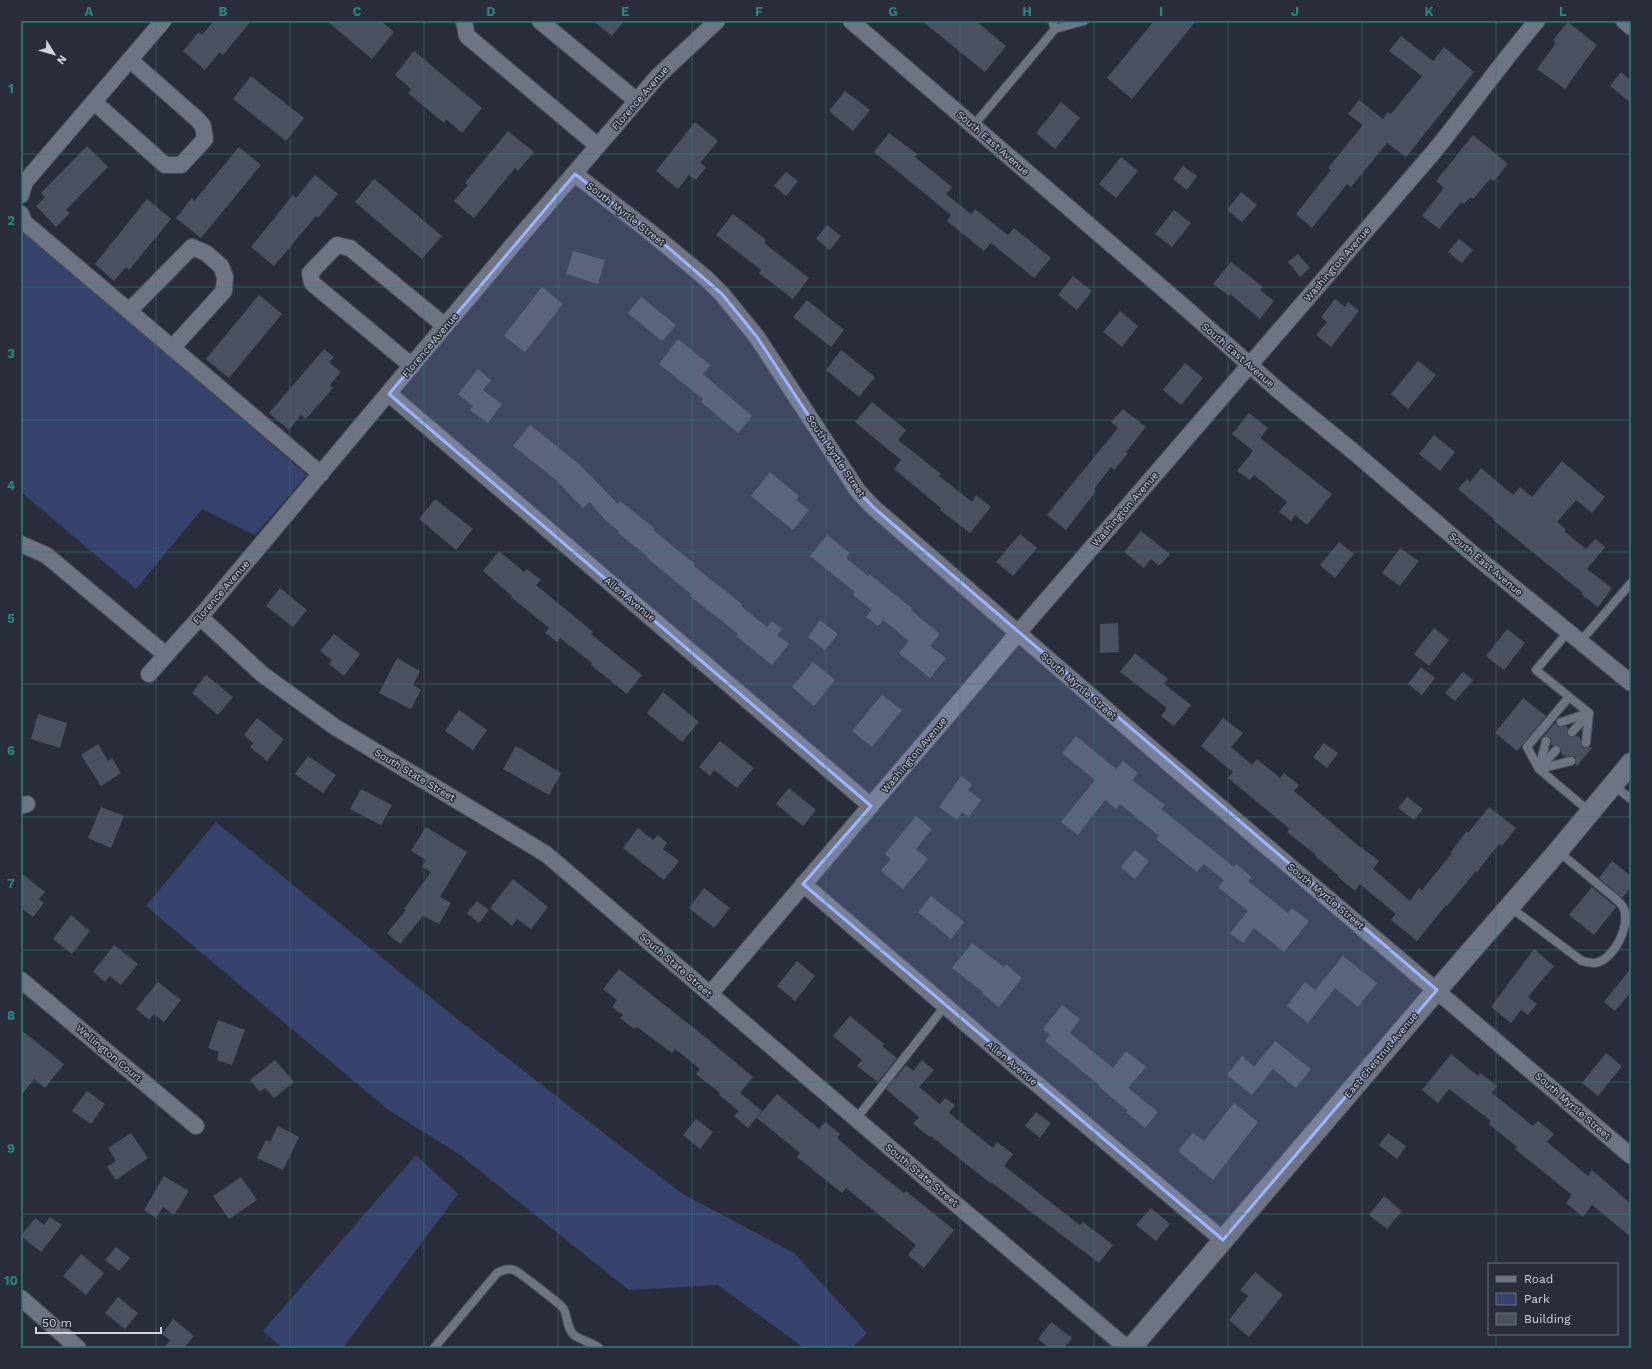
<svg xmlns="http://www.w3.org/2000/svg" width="1652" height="1369" font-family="'Work Sans',sans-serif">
  <rect width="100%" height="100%" fill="#2a2e3c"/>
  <path fill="#38436d" d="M21 228 307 475 255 535 202 509 136 589 21 492Z
    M216 822 457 1019 681 1193 794 1253 867 1333 852 1348H804L718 1285 629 1290 459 1154 387 1109 146 906Z
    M416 1155 458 1194 343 1348H282L263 1331Z"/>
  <path fill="#4c5161" d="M214 21H251L223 55 220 52 205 70 183 51 199 32 202 35Z
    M327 21H381L394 32 372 59Z
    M593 21H624L612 36Z
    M922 21H976L1006 46 985 72Z
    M1154 21H1196L1132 99 1107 78Z
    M1568 22 1597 45 1565 89 1537 69 1556 43 1553 40Z
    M1401 36 1433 61 1444 47 1474 72 1406 157 1387 143 1351 187 1347 184 1312 228 1296 214 1331 170 1328 168 1363 125 1348 114 1359 100 1383 119 1388 112 1391 114 1422 76 1389 51Z
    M414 51 482 108 462 133 446 119 444 123 408 93 411 89 395 75Z
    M1621 72 1631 81V103L1610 86Z
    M251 76 304 118 286 141 233 99Z
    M845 91 870 110 853 131 829 111Z
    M1061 102 1080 118 1055 149 1036 133Z
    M695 122 718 141 700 163 706 167 696 180 689 175 678 189 656 171Z
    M508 131 534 152 518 171 515 168 474 218 454 201 468 185 465 183Z
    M889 133 917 154 915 157 952 187 946 194 971 214 975 209 1008 235 1014 228 1051 258 1034 278 991 243 984 251 947 221 951 215 874 152Z
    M1473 135 1508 164 1494 181 1490 179 1473 199 1470 197 1464 204 1461 202 1439 229 1422 216 1444 188 1436 181Z
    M87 146 108 167 66 210 70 213 56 227 36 206 45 197 41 193Z
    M239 147 261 165 201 238 176 218 192 198 194 201Z
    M1121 157 1138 171 1116 198 1099 184Z
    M1183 166 1197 176 1187 190 1173 179Z
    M786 172 798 181 786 196 774 186Z
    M315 175 338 194 318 218 316 216 274 266 251 247 293 195 296 198Z
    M374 179 442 236 422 259 355 202Z
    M1241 192 1257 205 1242 222 1227 210Z
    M147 199 171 219 129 270 126 267 114 281 95 264Z
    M1174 210 1191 223 1172 247 1155 234Z
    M733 214 766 240 764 243 809 278 793 299 759 273 761 270 716 235Z
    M827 225 841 236 830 250 816 239Z
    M1459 239 1473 250 1462 263 1448 252Z
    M573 251 605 260 598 284 566 274Z
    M1298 254 1310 268 1300 277 1288 262Z
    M1231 262 1263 287 1260 290 1274 301 1260 319 1230 294 1229 296 1213 284Z
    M1073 276 1092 291 1077 310 1058 295Z
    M542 287 563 304 525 352 504 336Z
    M259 295 282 314 229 378 206 359Z
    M641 297 676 325 662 341 628 313Z
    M1335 299 1345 307 1348 302 1359 311 1331 347 1316 335 1327 322 1321 317Z
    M807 300 844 330 831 347 793 317Z
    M1120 311 1138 326 1122 347 1103 332Z
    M678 339 710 365 703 374 752 416 738 433 701 402 703 399 659 364Z
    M324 349 334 357 329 362 341 372 330 385 333 388 306 419 301 415 289 430 269 413Z
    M841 350 875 377 859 397 826 370Z
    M1418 361 1436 375 1408 409 1391 394Z
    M1185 363 1203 378 1181 405 1163 390Z
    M478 369 491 380 483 390 502 404 488 423 470 410 473 406 458 394Z
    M872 402 906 430 898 440 941 474 939 476 972 502 976 495 991 507 970 533 940 510 941 508 894 469 901 460 855 422Z
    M1123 409 1146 427 1126 452 1128 453 1114 470 1111 467 1094 489 1096 491 1066 530 1047 515 1118 428 1111 422Z
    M1249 413 1268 428 1260 438 1332 494 1307 525 1295 515 1291 521 1279 512 1287 502 1254 475 1250 480 1237 471 1253 451 1232 434Z
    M530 425 579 464 618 504 620 501 654 528 653 530 695 564 694 566 742 604 741 606 767 627 772 621 782 629 777 635 789 644 772 665 736 636 738 634 690 596 691 594 647 558 648 557 618 533 619 531 605 520 590 502 583 508 555 479 513 446Z
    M1434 435 1455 452 1440 471 1419 454Z
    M1562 461 1605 497 1592 513 1576 500 1557 522 1566 529 1564 531 1586 549 1595 539 1605 547 1587 569 1612 588 1598 607 1581 594 1583 593 1493 520 1494 519 1458 489 1467 479 1470 482 1481 468 1513 495 1520 487 1532 497Z
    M770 472 799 496 796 500 809 510 793 530 751 496Z
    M435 499 473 529 456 550 419 519Z
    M1141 531 1170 554 1159 566 1151 559 1144 568 1124 552Z
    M1020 534 1037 548 1013 576 996 562Z
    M827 535 850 553 846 558 868 576 869 574 912 608 911 610 940 634 930 646 946 658 930 678 899 653 909 641 883 620 878 626 866 617 872 610 853 595 855 592 810 556Z
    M1339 542 1354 554 1335 578 1320 565Z
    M1400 548 1419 561 1400 586 1382 573Z
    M499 551 524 572 527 569 541 580 536 585 593 632 591 634 642 675 627 694 591 665 592 663 560 638 557 642 545 633 549 628 511 597 512 596 483 571Z
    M280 588 307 610 293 627 266 606Z
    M820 620 838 634 825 650 808 637Z
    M1118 623 1119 652 1100 653V624Z
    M1434 628 1449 640 1429 666 1414 654Z
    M1507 629 1525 643 1504 670 1486 656Z
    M334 634 360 654 344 676 329 664 332 660 320 651Z
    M1135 653 1168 679 1164 684 1191 705 1174 726 1161 716 1167 708 1120 672Z
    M397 658 420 671 413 685 421 690 411 709 379 693Z
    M813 662 835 680 814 706 792 687Z
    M1421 667 1435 678 1422 695 1408 684Z
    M1463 672 1473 680 1455 701 1445 693Z
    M206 675 233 697 218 715 192 693Z
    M663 692 699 722 682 742 647 713Z
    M882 695 902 710 872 747 852 731Z
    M1523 698 1546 716 1517 751 1495 733Z
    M459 710 487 730 473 750 445 731Z
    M38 714 67 723 60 748 31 739Z
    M257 718 284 739 267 761 250 747 253 743 244 735Z
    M1223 718 1243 733 1231 747 1252 765 1257 759 1280 778 1284 773 1299 785 1294 791 1361 848V847L1379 861 1373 869 1410 901 1419 888 1422 890 1452 853 1451 852 1467 831 1468 833 1489 807 1516 828 1502 846 1499 844 1477 872 1476 871 1447 906 1446 905 1417 941 1391 920 1396 914 1360 884 1355 891 1338 877 1339 876 1315 856 1316 855 1287 832 1290 829 1228 778 1233 772 1201 746Z
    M1555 723 1559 727 1566 726 1568 728 1567 733 1569 736 1573 737 1576 735 1581 739V745L1583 748H1588L1590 747 1592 748 1577 766 1575 765 1576 760 1575 757 1572 756 1565 757 1561 753V749L1559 746 1551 745V740L1550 737H1543Z
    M1076 736 1116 769 1123 761 1138 773 1132 780 1165 805 1161 809 1234 867 1236 864 1252 877 1248 881 1288 913 1292 908 1309 921 1284 952 1254 928 1243 943 1230 933 1248 911 1218 887 1224 880 1204 864 1197 872 1156 839 1159 836 1120 804 1116 809 1105 800 1078 835 1061 822 1095 780 1062 753Z
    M720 741 754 768 737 788 714 770 710 776 699 767Z
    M1324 743 1338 753 1327 768 1313 757Z
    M98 744 108 761 112 758 121 773 101 786 81 755Z
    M516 746 561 773 549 795 503 769Z
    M308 756 336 775 323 793 295 774Z
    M961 776 972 784 968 790 981 800 969 817 962 812 957 820 939 807Z
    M789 788 816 810 803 826 776 804Z
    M361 789 392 805 381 825 350 809Z
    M1407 797 1423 809 1414 820 1398 808Z
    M101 807 124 816 111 848 88 838Z
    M916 816 932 829 916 849 928 859 903 889 881 871 891 859 885 854Z
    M426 827 467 852 440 897 451 903 439 924 423 916 400 944 387 933 406 910 404 909 431 872 422 867 426 860 411 851Z
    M638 828 653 840 658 835 667 843 663 849 679 861 664 880 623 848Z
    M1135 850 1149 861 1135 879 1121 867Z
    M1612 861 1631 876V887L1622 898 1599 878Z
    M21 873 45 892 39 899 44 903 33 917 21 908Z
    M513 879 548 907 531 929 517 919 512 926 490 908Z
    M1592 887 1616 907 1594 935 1569 915Z
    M704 888 730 908 714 928 689 908Z
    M931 896 964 922 951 939 918 912Z
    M477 901 489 910 479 923 467 913Z
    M71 915 90 931 72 954 53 939Z
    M972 943 1004 967 1006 964 1022 978 999 1007 982 993 983 992 952 968Z
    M114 945 138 964 121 985 110 976 105 982 93 972Z
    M1534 949 1554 966 1528 997 1537 1004 1528 1015 1521 1010 1511 1023 1491 1007Z
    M1343 956 1377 983 1358 1007 1335 988 1308 1023 1287 1006 1305 982 1315 990Z
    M797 961 815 976 795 1001 777 986Z
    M1631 968V992L1615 1011 1604 1002Z
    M619 969 704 1036 753 1077 740 1093 762 1111 748 1128 734 1116 739 1111 719 1095 720 1093 696 1074 700 1069 675 1049 672 1053 637 1027 634 1029 620 1018 623 1015 612 1007 617 1000 603 989Z
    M158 982 181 1000 164 1022 154 1014 149 1020 136 1009Z
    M1062 1005 1080 1019 1070 1033 1113 1068 1126 1051 1146 1067 1128 1088 1158 1112 1145 1128 1126 1112 1128 1111 1098 1086 1099 1085 1045 1041 1050 1035 1043 1029Z
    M850 1016 884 1044 882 1046 897 1058 878 1082 857 1066 862 1060 833 1036Z
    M218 1020 245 1030 232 1065 217 1060 219 1052 208 1048Z
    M21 1030 64 1064 45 1088 34 1079 21 1096Z
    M1275 1041 1311 1069 1296 1088 1273 1069 1252 1095 1227 1075 1242 1056 1254 1067Z
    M1606 1053 1622 1066 1598 1096 1582 1083Z
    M1451 1054 1478 1076 1480 1073 1497 1086 1492 1093 1533 1126 1538 1121 1554 1134 1547 1142 1588 1176 1592 1170 1631 1204V1237L1592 1205 1583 1217 1566 1203 1572 1195 1515 1149 1517 1147 1489 1124 1491 1121 1449 1089 1438 1103 1422 1090Z
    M275 1060 294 1082 274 1098 265 1088 260 1092 250 1080Z
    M922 1060 934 1070 919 1087 940 1104 945 1098 955 1105 949 1113 993 1148 997 1142 1013 1154 1004 1166 1080 1225 1083 1222 1113 1245 1099 1263 991 1182 990 1183 931 1136 930 1137 913 1124 919 1117 886 1089 906 1065 913 1071Z
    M87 1091 105 1104 91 1124 72 1111Z
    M777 1094 819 1129 825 1122 840 1134 837 1138 861 1159 904 1193 906 1191 954 1230 924 1268 908 1255 916 1245 846 1188 842 1193 797 1157 800 1153 757 1118Z
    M1234 1103 1258 1122 1213 1180 1178 1151 1193 1133 1204 1141Z
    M1036 1112 1051 1123 1040 1138 1025 1126Z
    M696 1119 713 1132 700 1149 683 1135Z
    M278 1126 299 1137 283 1170 257 1158 266 1140 270 1142Z
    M131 1133 148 1158 116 1180 107 1167 116 1161 108 1148Z
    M1388 1133 1406 1146 1397 1159 1379 1145Z
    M164 1176 189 1191 174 1215 163 1207 156 1218 144 1210Z
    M241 1177 257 1200 229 1219 213 1196Z
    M1384 1196 1402 1211 1387 1229 1369 1215Z
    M1151 1208 1170 1224 1156 1241 1136 1225Z
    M50 1217 62 1225 41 1252 21 1236 35 1218 44 1225Z
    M116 1247 130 1258 119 1271 105 1260Z
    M81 1254 104 1273 86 1295 63 1276Z
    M1255 1272 1283 1295 1249 1337 1229 1320 1248 1296 1240 1290Z
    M118 1297 138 1313 125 1329 105 1313Z
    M173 1319 194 1336 184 1348H164L170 1340 162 1334Z
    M1051 1322 1072 1338 1064 1348H1049L1038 1339Z"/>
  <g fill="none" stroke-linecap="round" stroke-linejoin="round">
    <defs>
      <path id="service" d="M1052 21 1055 29
        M973 126 1055 29 1084 21
        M1568 632 1536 670 1589 713
        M1580 642 1631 583
        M1569 697 1527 747 1539 769 1590 812
        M1561 722 1589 713
        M1572 732 1589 714
        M1586 743 1589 713
        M1539 769 1571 761
        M1539 769 1546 741
        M1539 769 1556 750
        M1613 785 1631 799
        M1510 907 1582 961C1586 962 1591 963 1595 963 1614 960 1632 924 1623 907 1621 904 1619 902 1617 900L1559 852
        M856 1119 945 1006
        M434 1348 497 1273C503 1270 508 1268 514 1270 519 1272 560 1304 563 1308 568 1315 566 1327 573 1334 578 1340 591 1341 599 1348"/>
      <path id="minor" d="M464 21 467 36 598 146
        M540 21 637 101
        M851 21 1189 311 1279 391 1355 453 1479 559 1631 683
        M1624 21 1631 27
        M94 102 165 165H181L205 139 203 126 197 119 130 60
        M575 174 649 231 707 279 722 294 757 337 858 491 873 507 1159 755 1631 1156
        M21 195 25 182 163 21
        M21 214 24 222 321 474
        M129 311 192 247 206 253 221 266 225 277 224 291 172 348
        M412 366 312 283 310 273 337 245 350 248 445 326
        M389 394 871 806
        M21 544 46 555 166 655
        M200 617 262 674 335 727 546 854 951 1200 1127 1348
        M149 674 200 617 522 234 658 76 717 21
        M21 806 27 804
        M803 884 1013 1064 1223 1240
        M21 980 196 1126
        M710 994 1018 633 1432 154C1468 110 1500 64 1537 21
        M21 1298 78 1348"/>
      <path id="tertiary" d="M1131 1348 1437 990 1558 851 1631 763"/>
    </defs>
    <use href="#service" stroke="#484b57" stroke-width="10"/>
    <use href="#minor" stroke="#484b57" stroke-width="18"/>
    <use href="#tertiary" stroke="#484b57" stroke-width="22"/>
    <use href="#service" stroke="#6f7484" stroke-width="8"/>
    <use href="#minor" stroke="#6f7484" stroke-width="16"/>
    <use href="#tertiary" stroke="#6f7484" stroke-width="20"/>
  </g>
  <path fill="#9eb3fd" fill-opacity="0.2" stroke="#9eb3fd" stroke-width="3" stroke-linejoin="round" d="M575 174 649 231 722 294 757 337 858 491 873 507 1437 990 1223 1240 803 884 871 806 389 394Z"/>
  <path fill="none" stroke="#2c847f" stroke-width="1" stroke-opacity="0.55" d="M156 21V1348M290 21V1348M424 21V1348M558 21V1348M692 21V1348M826 21V1348M960 21V1348M1094 21V1348M1228 21V1348M1362 21V1348M1496 21V1264M21 154H1631M21 287H1631M21 420H1631M21 552H1631M21 684H1631M21 817H1631M21 950H1631M21 1082H1631M21 1214H1631M1496 1334V1348"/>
  <g text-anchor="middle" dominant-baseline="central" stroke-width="3" stroke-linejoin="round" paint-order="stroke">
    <g font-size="10" fill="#d1d4dd" stroke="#2a2e3c">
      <text transform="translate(640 98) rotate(-49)">Florence Avenue</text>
      <text transform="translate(993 143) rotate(41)">South East Avenue</text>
      <text transform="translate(626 214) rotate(38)">South Myrtle Street</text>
      <text transform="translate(1337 264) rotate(-49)">Washington Avenue</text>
      <text transform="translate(430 345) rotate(-50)">Florence Avenue</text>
      <text transform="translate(1238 355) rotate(41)">South East Avenue</text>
      <text transform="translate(836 456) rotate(56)">South Myrtle Street</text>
      <text transform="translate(1125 509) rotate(-49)">Washington Avenue</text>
      <text transform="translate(1486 564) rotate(40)">South East Avenue</text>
      <text transform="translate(221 592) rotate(-49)">Florence Avenue</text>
      <text transform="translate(630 599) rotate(40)">Allen Avenue</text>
      <text transform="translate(1079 686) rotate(41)">South Myrtle Street</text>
      <text transform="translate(914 755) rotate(-50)">Washington Avenue</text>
      <text transform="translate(415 775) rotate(31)">South State Street</text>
      <text transform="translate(1326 896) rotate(40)">South Myrtle Street</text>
      <text transform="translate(676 965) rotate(41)">South State Street</text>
      <text transform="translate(109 1053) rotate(40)">Wellington Court</text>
      <text transform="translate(1381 1055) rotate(-50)">East Chestnut Avenue</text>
      <text transform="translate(1012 1063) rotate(40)">Allen Avenue</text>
      <text transform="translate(1573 1106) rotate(41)">South Myrtle Street</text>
      <text transform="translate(922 1175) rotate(40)">South State Street</text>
    </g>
  </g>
  <rect width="1652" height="1369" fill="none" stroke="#2a2e3c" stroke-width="44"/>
  <rect x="1488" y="1263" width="130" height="72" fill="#2a2e3c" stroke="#6d707c"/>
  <rect x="1496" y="1276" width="20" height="6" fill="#6f7484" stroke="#6d707c"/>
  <text x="1524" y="1283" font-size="12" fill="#d1d4dd">Road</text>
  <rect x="1496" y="1293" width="20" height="12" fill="#38436d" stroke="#6d707c"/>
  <text x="1524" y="1303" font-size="12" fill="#d1d4dd">Park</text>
  <rect x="1496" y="1313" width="20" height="12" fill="#4c5161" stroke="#6d707c"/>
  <text x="1524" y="1323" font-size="12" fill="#d1d4dd">Building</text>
  <g transform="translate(54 54) rotate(127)" stroke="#2a2e3c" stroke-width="3" paint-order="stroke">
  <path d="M0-3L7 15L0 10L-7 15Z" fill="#d1d4dd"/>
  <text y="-6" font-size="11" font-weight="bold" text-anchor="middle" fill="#d1d4dd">N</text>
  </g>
  <path d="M36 1327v6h125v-6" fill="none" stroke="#d1d4dd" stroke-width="2"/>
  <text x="42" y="1327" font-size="12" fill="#d1d4dd" stroke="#2a2e3c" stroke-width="3" paint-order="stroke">50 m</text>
  <rect x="22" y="22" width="1608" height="1325" fill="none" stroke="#2c847f" stroke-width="1.5"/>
  <g font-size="13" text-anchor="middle" font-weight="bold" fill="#2c847f">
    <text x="89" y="16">A</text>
    <text x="223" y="16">B</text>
    <text x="357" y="16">C</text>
    <text x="491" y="16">D</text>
    <text x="625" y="16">E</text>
    <text x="759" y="16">F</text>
    <text x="893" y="16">G</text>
    <text x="1027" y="16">H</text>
    <text x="1161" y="16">I</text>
    <text x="1295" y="16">J</text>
    <text x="1429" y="16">K</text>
    <text x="1563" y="16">L</text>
    <text x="11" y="93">1</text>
    <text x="11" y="225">2</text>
    <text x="11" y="358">3</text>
    <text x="11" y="490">4</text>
    <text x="11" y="623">5</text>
    <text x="11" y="755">6</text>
    <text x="11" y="888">7</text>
    <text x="11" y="1020">8</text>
    <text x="11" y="1153">9</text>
    <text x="11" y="1285">10</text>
  </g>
</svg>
